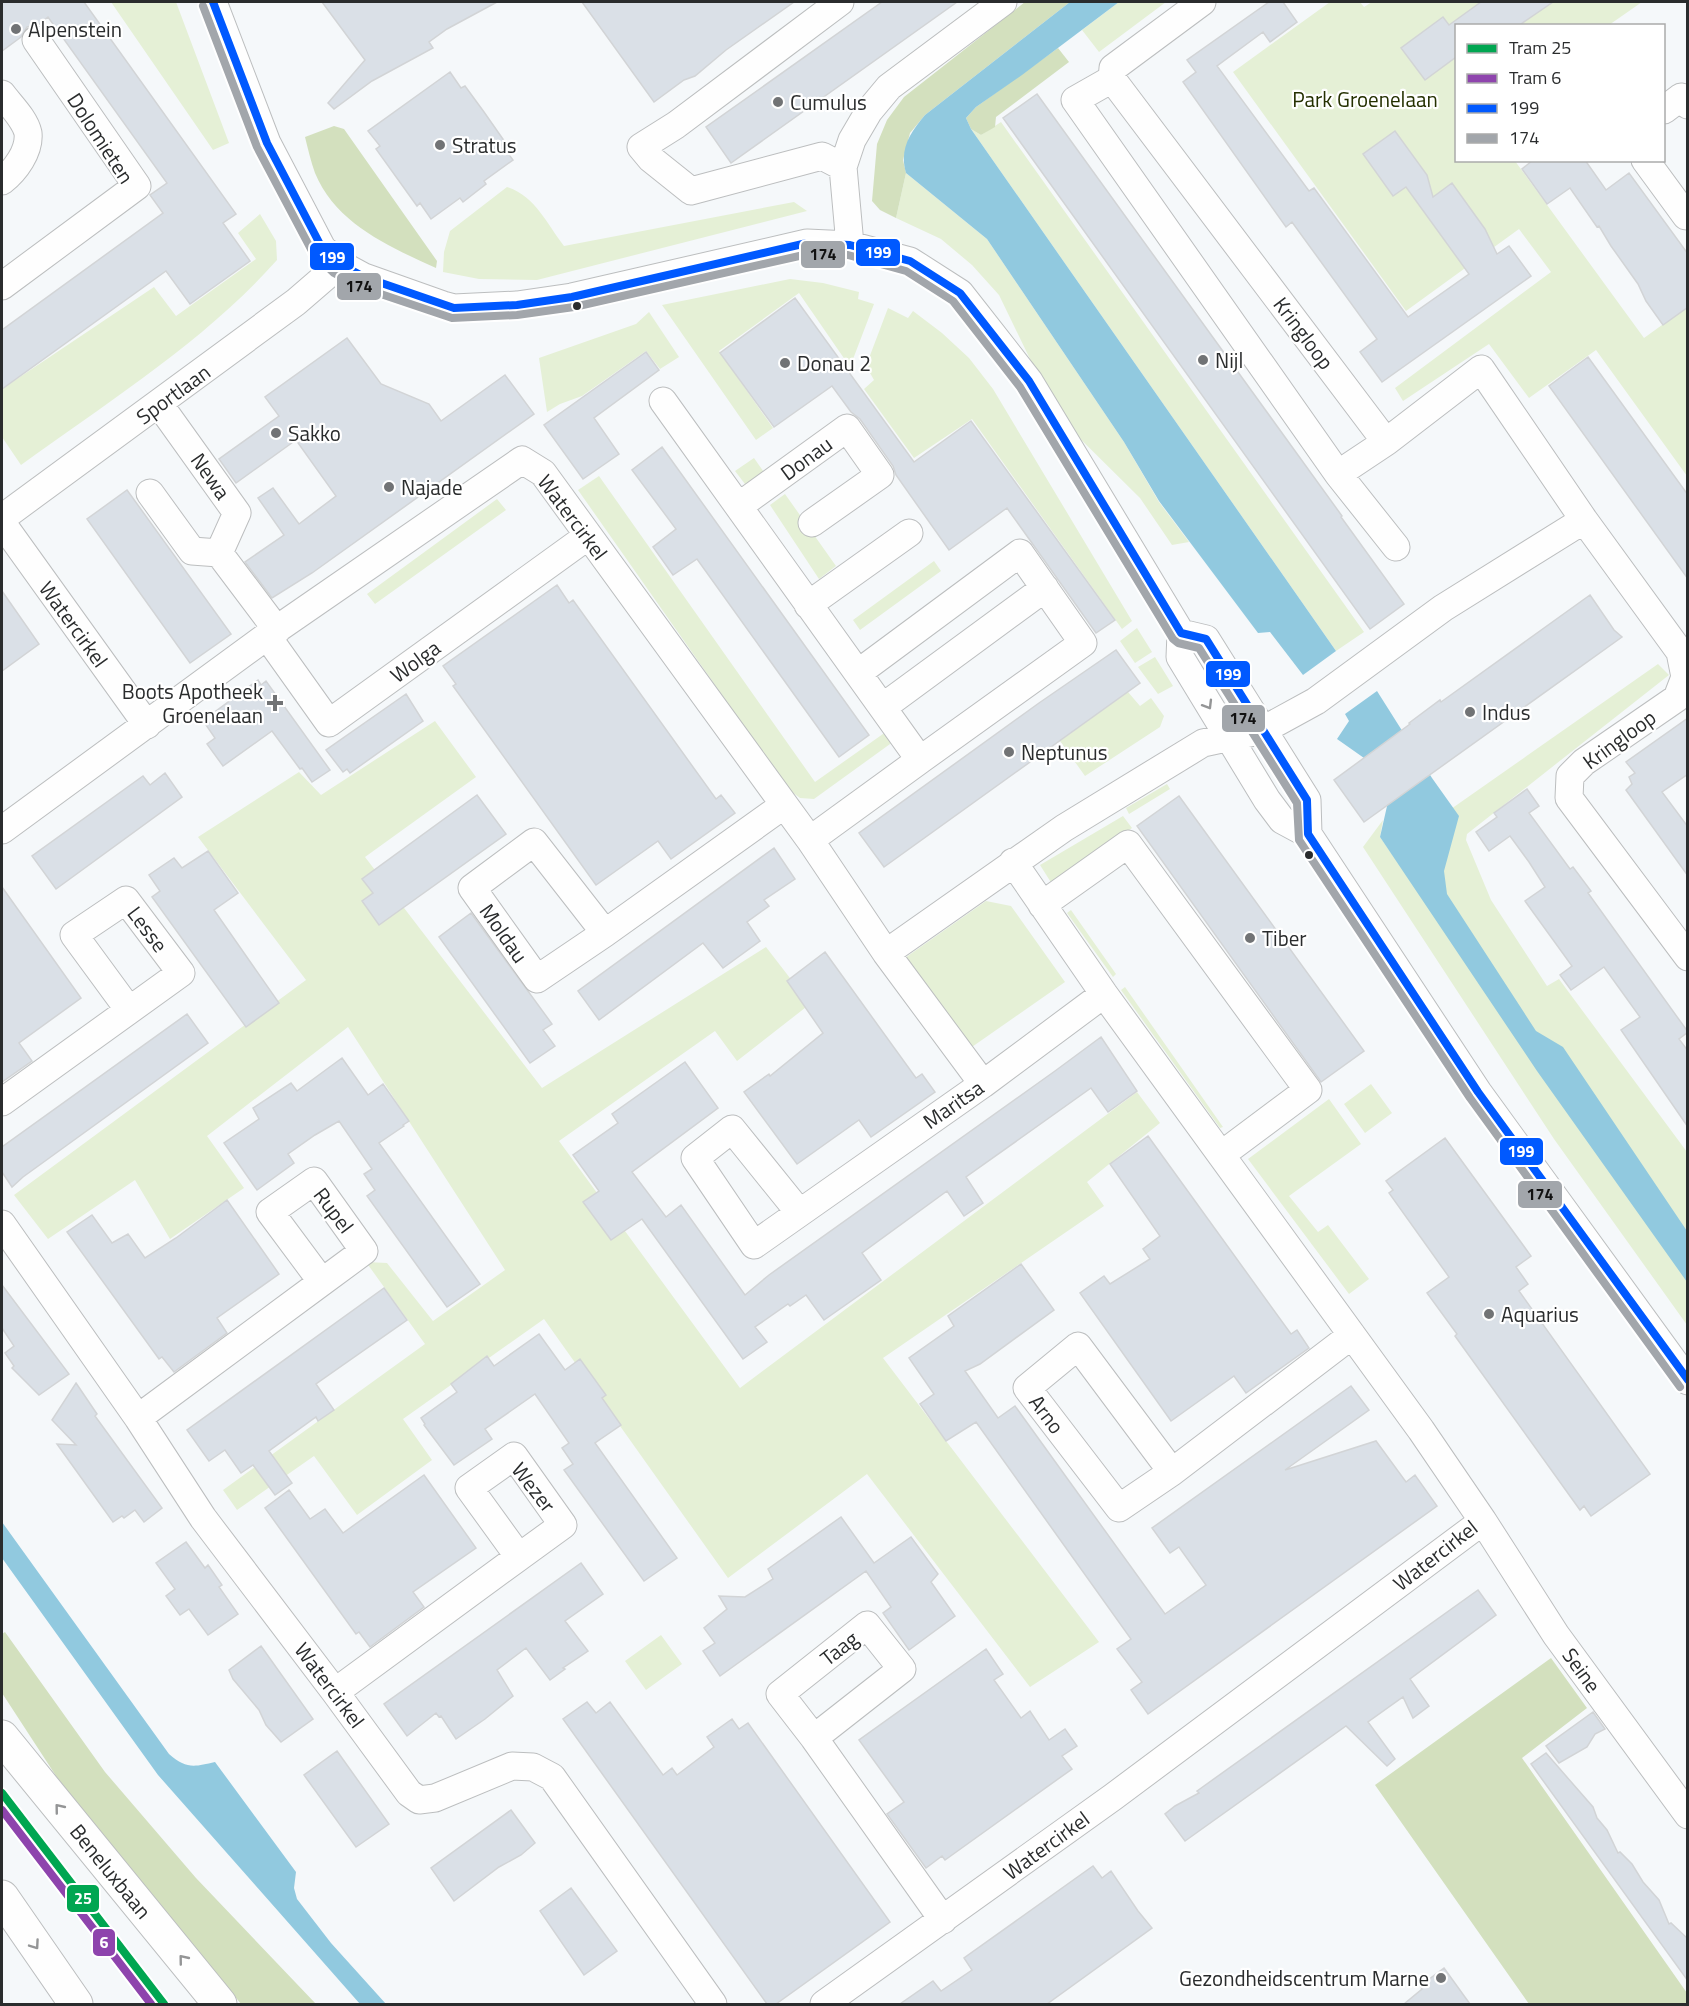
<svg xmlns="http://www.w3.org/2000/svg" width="1689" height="2006" font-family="'Titillium Web',sans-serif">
  <rect width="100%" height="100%" fill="#f5f8fa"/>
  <path fill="#e5f0d6" d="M111 2H176L229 143 213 150Z
    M1119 2H1166L1099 52 1082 30Z
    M1330 2H1360L1364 7 1372 2H1642L1609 25 1456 26V160L1515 161 1644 338 1687 307V476L1596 350 1529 398 1489 344 1403 401 1395 388 1551 272 1519 229 1406 311 1233 72Z
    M1001 122 1364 632 1336 651 971 129 981 135Z
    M906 173 987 239 1124 442 1159 502 1189 542 1172 545 1140 498 1040 399 1030 359 999 295 972 265 941 239 896 218Z
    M507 187C536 197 546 223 564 246L794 202 807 211 537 280 479 279 443 272 444 252 450 231Z
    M260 214 276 241 277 260C205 341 109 401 21 465L2 437V389L154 287 176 316 256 259 238 233Z
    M790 279 823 283 859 292 858 299 874 304 850 367 799 293 719 351 773 428 756 440 662 305Z
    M888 308 908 318 913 311 942 333 969 358 993 389 1132 621 1122 629 972 419 914 458 864 389 874 380 866 366Z
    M649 312 679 357 660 369 646 351 582 396 560 404 547 412 539 358 636 324Z
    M754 458 766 475 748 488 735 471Z
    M599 476 815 782 890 729 897 739 814 799 800 798 788 789 578 490Z
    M785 494 836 566 819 579 770 505Z
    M497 499 506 510 375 604 367 594Z
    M934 561 941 571 860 630 853 620Z
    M1137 628 1152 652 1135 663 1120 641Z
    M1155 657 1173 686 1158 694 1138 667Z
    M1658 664 1669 675 1467 834 1466 840 1491 900 1547 986 1559 979 1687 1152V1235L1534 1032 1444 894 1439 864 1451 809Z
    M1128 692 1140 706 1151 698 1164 716 1160 727 1085 776 1060 741Z
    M435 721 476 777 365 857 542 1088 766 947 810 1004 737 1061 715 1031 559 1141 740 1388 1137 1092 1160 1123 1087 1182 1104 1206 883 1358 1099 1642 1030 1687 867 1474 728 1578 544 1319 403 1419 432 1460 357 1515 314 1456 237 1510 223 1490 425 1344 366 1262 387 1263 433 1321 505 1270 348 1027 207 1136 244 1188 170 1239 135 1180 48 1239 14 1195 306 980 198 837 299 772 321 795Z
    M1167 784 1170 789 1129 814 1126 808Z
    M1123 816 1132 828 1052 884 1040 865Z
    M1383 820 1380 837 1687 1278V1325L1554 1139 1363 847Z
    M986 901 1011 906 1065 982 969 1049 902 960Z
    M1071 910 1116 974 1113 977 1067 913Z
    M1125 987 1223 1127 1220 1128 1121 990Z
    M1371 1084 1392 1113 1365 1133 1344 1104Z
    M1329 1099 1361 1144 1289 1196 1318 1232 1328 1225 1369 1279 1349 1294 1248 1159Z
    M661 1635 682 1664 646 1690 625 1661Z"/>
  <path fill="#d3e0be" d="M1025 2H1070L925 115 910 133 903 160 906 173 896 218 880 210 872 201 877 144 887 120 904 97Z
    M1058 48 1069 62 996 117 995 127 981 135 971 129 966 118 976 107Z
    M334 126 344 129 437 261 436 268C390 247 336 224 315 173 311 162 308 149 305 137Z
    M5 1632 105 1772 196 1878 316 2004H241L58 1779 2 1693V1634Z
    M1551 1658 1587 1708 1522 1758 1687 1993V2004H1529L1375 1785Z"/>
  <path fill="#91c9df" d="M1070 2H1119L1022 75 976 107 966 118 971 129 1336 651 1303 675 1270 632 1258 633 1159 501 1124 442 987 239 906 173C899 149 910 133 925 115Z
    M1377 691 1432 778 1459 816 1444 871 1447 894 1536 1031 1563 1047 1687 1231V1282L1537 1071 1380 837 1390 793 1364 758 1337 739 1349 721 1345 714Z
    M2 1522 169 1754C186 1769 194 1767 215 1762L296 1872 294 1888 297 1899 331 1943 386 2004H360L158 1775 2 1558Z"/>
  <path fill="#dae0e7" stroke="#d2d4d6" stroke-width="1.5" d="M2 2H84L236 214 223 223 250 261 190 304 166 271 2 389V330L163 213 150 195 167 183 48 17 38 25 27 27 21 37 2 51Z
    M322 2H497L447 29 429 42 433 48 372 81 334 109 328 103 365 60Z
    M582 2H794L726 50 695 76 684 80 654 102Z
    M882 2H957L731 163 706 127Z
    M1269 2H1283L1297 22 1270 42 1263 32 1217 66 1309 191 1314 188 1408 317 1469 274 1406 187 1393 196 1363 154 1395 131 1427 175 1433 197 1452 183 1485 229 1497 254 1509 246 1531 276 1382 382 1360 352 1377 339 1292 222 1286 227 1183 82 1196 72 1187 60Z
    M1481 2H1553L1518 26H1456V57L1425 80 1401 48 1443 17 1449 25Z
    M450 72 461 88 465 86 484 112 505 142 501 144 513 160 484 181 486 184 463 202 460 198 431 219 420 203 417 206 376 149 380 146 368 131Z
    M1037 94 1342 516 1341 517 1404 604 1370 629 1003 118Z
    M1533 160H1585L1606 190 1629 173 1688 254V307L1663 325 1646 301 1638 284 1611 246 1599 226 1597 227 1570 188 1547 204 1522 169Z
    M795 298 914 462 971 421 1115 620 1096 633 1007 508 949 550 896 475 893 466 860 419 851 412 832 386 774 427 720 353Z
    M347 338 381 384 429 404 441 421 505 375 534 414 312 573 272 598 245 562 284 535 258 498 273 488 299 524 336 496 296 440 236 483 219 459 279 416 265 397Z
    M646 352 659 370 594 418 619 454 583 479 544 425Z
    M1588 357 1688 495V579L1549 386Z
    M662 447 869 735 839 757 697 559 673 575 653 547 676 529 632 470Z
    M127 490 231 634 190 663 87 519Z
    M557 585 569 603 573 600 716 799 721 795 735 813 671 859 658 841 596 885 453 686 456 684 443 666Z
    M2 591 39 644 2 671Z
    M1590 595 1614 630 1622 637 1364 822 1334 780 1410 724 1409 723 1440 700 1441 702Z
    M1116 650 1140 683 884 867 859 833 1039 703Z
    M258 680 261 685 266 681 330 770 312 782 302 768 300 769 272 731 223 766 207 744 215 738 206 725 219 716 216 711Z
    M406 694 423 721 350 773 347 769 343 772 326 750Z
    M1688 718V774L1662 792 1688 827V876L1626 790 1632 784 1629 777 1635 773 1626 762Z
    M165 773 182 797 56 889 32 856 143 776 150 785Z
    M1527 789 1539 806 1529 813 1570 869 1573 867 1591 891 1588 893 1688 1032 1679 1039 1688 1051V1127L1621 1030 1640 1017 1604 967 1571 990 1560 975 1572 966 1525 901 1545 887 1529 862 1510 836 1489 851 1476 832 1497 817 1494 813Z
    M477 795 506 834 379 925 362 901 373 893 362 879Z
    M1179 796 1364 1051 1321 1082 1137 826Z
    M774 848 795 879 764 900 769 906 747 922 760 941 723 968 703 943 599 1020 578 991Z
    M208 851 238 893 214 910 279 1003 246 1027 152 897 160 891 149 875 174 858 182 868Z
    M2 887 81 998 19 1043 32 1061 2 1082Z
    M471 913 552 1024 543 1030 555 1046 530 1063 439 937Z
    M825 952 916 1078 922 1074 935 1092 871 1137 859 1120 797 1164 744 1092 769 1074 770 1076 823 1033 787 981Z
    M187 1014 208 1043 23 1177 12 1187 2 1172V1147Z
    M1101 1037 1137 1091 1108 1112 1091 1088 966 1177 983 1203 964 1216 947 1191 862 1253 881 1280 824 1320 806 1295 790 1306 788 1304 755 1327 767 1342 743 1359 642 1219 611 1240 583 1202 599 1191 573 1155 618 1123 612 1114 685 1062 718 1108 632 1172 666 1217 681 1205 745 1295 769 1275 1055 1071Z
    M342 1058 368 1095 383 1084 409 1121 403 1125 404 1126 379 1143 480 1284 447 1307 367 1196 375 1190 364 1174 372 1169 339 1121 315 1135 288 1154 294 1163 257 1190 224 1143 259 1119 253 1108 291 1083 297 1091Z
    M1148 1136 1291 1334 1297 1330 1309 1348 1246 1393 1234 1376 1171 1421 1080 1293 1104 1276 1110 1284 1150 1259 1143 1249 1160 1236 1110 1164Z
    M1445 1138 1531 1256 1516 1267 1528 1284 1519 1291 1650 1474 1591 1516 1584 1506 1580 1510 1455 1336 1457 1334 1427 1293 1449 1277 1389 1193 1393 1190 1386 1181Z
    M227 1200 279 1274 217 1318 227 1333 174 1372 162 1357 159 1359 67 1232 92 1215 112 1243 128 1234 145 1258 176 1238Z
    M1021 1264 1054 1310 980 1364 965 1371 998 1418 1015 1406 1165 1614 1206 1585 1179 1547 1170 1553 1152 1528 1351 1386 1369 1410 1285 1470 1376 1441 1406 1482 1415 1475 1437 1506 1148 1714 1131 1690 1142 1682 1117 1649 1131 1639 976 1422 946 1441 920 1404 934 1394 909 1358 954 1326 948 1316Z
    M2 1285 69 1374 39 1395 12 1368 14 1366 5 1353 14 1346 2 1328Z
    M384 1288 407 1320 316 1384 334 1410 318 1421 316 1417 269 1451 292 1483 275 1495 253 1465 241 1473 225 1450 209 1461 187 1430Z
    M539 1334 565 1370 580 1359 606 1395 602 1398 621 1425 595 1443 677 1558 644 1581 564 1470 573 1464 562 1448 569 1443 535 1394 485 1429 492 1439 454 1465 424 1425 425 1424 421 1418 457 1392 451 1384 487 1356 494 1366Z
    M76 1383 97 1414 95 1416 162 1508 144 1522 135 1510 124 1518 122 1516 113 1522 57 1444 76 1445 52 1420Z
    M424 1475 476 1548 413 1592 424 1607 370 1647 359 1632 356 1634 265 1508 289 1490 310 1519 325 1509 343 1533Z
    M841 1517 874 1563 911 1537 938 1574 931 1582 955 1616 909 1650 883 1613 891 1607 866 1571 720 1676 703 1651 715 1643 704 1628 727 1609 719 1596 745 1597 773 1579 768 1569Z
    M186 1542 205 1568 208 1565 222 1585 219 1587 238 1614 208 1635 189 1609 180 1615 166 1596 175 1589 156 1563Z
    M581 1563 603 1594 565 1621 588 1651 563 1668 565 1669 550 1680 526 1648 497 1670 513 1696 485 1719 456 1739 441 1716 439 1717 436 1713 407 1736 384 1704Z
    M1478 1590 1496 1615 1410 1679 1429 1706 1413 1718 1403 1697 1368 1722 1395 1759 1387 1766 1346 1726 1185 1841 1165 1814 1175 1806 1199 1793 1197 1791Z
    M261 1646 313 1719 281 1742 266 1725 259 1710 233 1679 229 1670Z
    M986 1649 1003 1674 994 1680 1021 1718 1030 1711 1049 1740 1065 1729 1077 1746 1062 1756 1072 1769 945 1860 942 1856 926 1868 887 1814 904 1802 859 1740Z
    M587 1702 596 1713 610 1702 663 1775 672 1768 677 1775 714 1747 707 1737 732 1719 739 1729 748 1723 890 1922 776 2004H767L563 1719Z
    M1593 1712 1605 1729 1595 1734 1587 1747 1559 1763 1546 1746Z
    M337 1751 389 1824 356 1847 304 1775Z
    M1546 1753 1593 1807 1597 1818 1607 1830 1618 1853 1620 1852 1632 1864 1643 1882 1659 1900 1669 1924 1671 1923 1688 1939V1981L1531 1764Z
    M511 1810 535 1843 521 1855 499 1867 454 1901 431 1868Z
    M1093 1866 1102 1878 1111 1871 1138 1911 1152 1928 1047 2004H900L933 1981 941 1991 972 1970 964 1958Z
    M571 1888 617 1951 584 1975 540 1911Z
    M1444 1968 1470 2004H1404L1422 1989 1420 1986Z"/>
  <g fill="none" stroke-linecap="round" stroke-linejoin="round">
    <defs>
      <path id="minor" d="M213 2 267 143 322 248 340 264 364 277 443 305 454 308 517 305 572 297 807 243 850 245 910 261 960 293 1029 381 1181 633 1180 657 1267 800 1282 820 1308 834 1478 1092 1688 1381
        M840 2 676 125 641 147 651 159 691 191 822 156 843 167
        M1202 2 1113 68 1112 79 1386 442 1481 369 1584 520 1680 652 1685 677 1677 698 1584 762 1570 776 1569 798 1688 957
        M1112 79 1075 100 1338 474 1396 547
        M2 94C10 105 25 119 28 133 30 151 15 171 2 181
        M1664 110 1681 97 1688 105
        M1645 160 1686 216 1688 215
        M850 245 843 167 852 140 869 111 889 87 1003 2
        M2 286 137 186 36 40
        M663 401 920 760 810 840
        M159 404 237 513 219 553
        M1338 474 1386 442
        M150 493 192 551 219 553 277 630
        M739 506 847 428 880 475 812 523
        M2 518 296 302 340 264
        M2 523 147 725
        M808 605 909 533
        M1181 633 1206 639 1307 800 1308 834
        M267 636 329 723 588 536
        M858 673 1020 553 1083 643 920 760
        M883 707 1045 588
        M2 830 267 636 522 460 543 473 810 840 886 953 1064 828 1203 743 1263 730 1316 701 1443 608 1584 520
        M1042 905 1128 844 1308 1090 1221 1155
        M605 933 534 842 472 888 537 979 605 933 784 805
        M886 953 983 1084
        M2 1102 181 973 126 900 74 935 129 1010
        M799 1212 732 1129 695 1158 754 1245 983 1084 1104 994
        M2 1224 138 1418 203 1518 335 1692 409 1793 419 1800 435 1798 512 1766 533 1767 552 1777 713 2004
        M138 1418 322 1282 270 1212 314 1181 364 1251 322 1282
        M1172 1472 1078 1346 1027 1388 1119 1508 1172 1472 1352 1335
        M1483 1521 1556 1635 1688 1815
        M335 1692 519 1557 469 1488 514 1456 563 1525 519 1557
        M814 1738 902 1669 867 1625 780 1694 814 1738 943 1920
        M824 2004 1113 1797 1483 1521 1421 1430 1104 994 1013 862"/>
      <path id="major" d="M2 1737 220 2004
        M2 1897 76 2004"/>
    </defs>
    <use href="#minor" stroke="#bcbebf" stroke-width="29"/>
    <use href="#major" stroke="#bcbebf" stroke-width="35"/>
    <use href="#minor" stroke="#fefefe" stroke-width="27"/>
    <use href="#major" stroke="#fefefe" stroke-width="33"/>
    <defs>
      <path id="bus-1" d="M213 2 267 143 322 248 340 264 364 277 454 308 517 305 572 297 807 243 850 245 910 261 960 293 1029 381 1181 633 1206 639 1307 800 1308 834 1478 1092 1688 1380"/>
      <path id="bus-2" d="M203 6 257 147 313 253 334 273 360 287 452 318 517 315 574 307 808 254 848 255 906 271 953 301 1020 387 1173 639 1178 643 1199 648 1297 803 1299 840 1470 1098 1680 1387"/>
    </defs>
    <use href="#bus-1" stroke="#fff" stroke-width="12"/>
    <use href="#bus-2" stroke="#fff" stroke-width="12"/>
    <use href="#bus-1" stroke="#0059ff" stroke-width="8"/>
    <use href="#bus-2" stroke="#a2a6ab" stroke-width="8"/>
    <defs>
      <path id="tram-1" d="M2 1793 164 2004"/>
      <path id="tram-2" d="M2 1810 151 2004"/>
    </defs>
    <use href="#tram-1" stroke="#fff" stroke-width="12"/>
    <use href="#tram-2" stroke="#fff" stroke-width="12"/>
    <use href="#tram-1" stroke="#00a651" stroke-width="8"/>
    <use href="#tram-2" stroke="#8e44ad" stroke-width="8"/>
  </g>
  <defs><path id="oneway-chevron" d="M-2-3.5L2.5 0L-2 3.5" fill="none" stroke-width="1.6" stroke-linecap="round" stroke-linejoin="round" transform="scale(1.5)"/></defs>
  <g stroke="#949596">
    <use href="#oneway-chevron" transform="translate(1208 705) rotate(59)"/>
    <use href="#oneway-chevron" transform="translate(59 1808) rotate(-129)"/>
    <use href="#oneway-chevron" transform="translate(35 1945) rotate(55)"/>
    <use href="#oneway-chevron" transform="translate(183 1959) rotate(-129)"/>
  </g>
  <g fill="#717375" stroke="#fff" stroke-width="2">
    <circle cx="16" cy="29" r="6"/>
    <circle cx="778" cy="102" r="6"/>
    <circle cx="440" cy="145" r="6"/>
    <circle cx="1203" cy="360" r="6"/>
    <circle cx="785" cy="363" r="6"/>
    <circle cx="276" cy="433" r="6"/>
    <circle cx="389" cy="487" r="6"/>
    <path d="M272 694h6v6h6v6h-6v6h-6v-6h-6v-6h6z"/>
    <circle cx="1470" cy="712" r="6"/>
    <circle cx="1009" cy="752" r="6"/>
    <circle cx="1250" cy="938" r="6"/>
    <circle cx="1489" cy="1314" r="6"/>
    <circle cx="1441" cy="1978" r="6"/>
  </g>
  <g fill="#2a2c2d" stroke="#fff" stroke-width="2">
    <circle cx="577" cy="306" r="5"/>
    <circle cx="1309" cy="855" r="5"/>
  </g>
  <g text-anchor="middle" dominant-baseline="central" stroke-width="4.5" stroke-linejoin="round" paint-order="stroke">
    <g font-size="21" fill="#2a2c2d" stroke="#fff" text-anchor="start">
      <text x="28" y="29">Alpenstein</text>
      <text x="790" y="102">Cumulus</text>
      <text x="452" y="145">Stratus</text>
      <text x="1215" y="360">Nijl</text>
      <text x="797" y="363">Donau 2</text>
      <text x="288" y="433">Sakko</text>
      <text x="401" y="487">Najade</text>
      <text x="263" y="691" text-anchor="end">Boots Apotheek<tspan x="263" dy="24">Groenelaan</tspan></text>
      <text x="1482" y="712">Indus</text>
      <text x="1021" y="752">Neptunus</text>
      <text x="1262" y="938">Tiber</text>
      <text x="1501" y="1314">Aquarius</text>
      <text x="1429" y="1978" text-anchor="end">Gezondheidscentrum Marne</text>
    </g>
    <g font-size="21" fill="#243000" stroke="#fff">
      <text x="1365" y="99">Park Groenelaan</text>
    </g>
    <g font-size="21" fill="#2a2c2d" stroke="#fff">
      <text transform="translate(101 138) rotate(57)">Dolomieten</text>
      <text transform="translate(1304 333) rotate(53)">Kringloop</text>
      <text transform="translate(173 394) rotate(-36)">Sportlaan</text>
      <text transform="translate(806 458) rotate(-36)">Donau</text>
      <text transform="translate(211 476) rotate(55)">Newa</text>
      <text transform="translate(573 517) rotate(53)">Watercirkel</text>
      <text transform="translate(74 624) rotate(54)">Watercirkel</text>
      <text transform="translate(415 661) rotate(-36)">Wolga</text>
      <text transform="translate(1619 739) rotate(-36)">Kringloop</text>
      <text transform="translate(148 929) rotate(53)">Lesse</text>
      <text transform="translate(504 933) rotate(55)">Moldau</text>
      <text transform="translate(953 1104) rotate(-35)">Maritsa</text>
      <text transform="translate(334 1210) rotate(53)">Rupel</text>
      <text transform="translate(1047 1414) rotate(53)">Arno</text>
      <text transform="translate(534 1487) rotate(52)">Wezer</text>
      <text transform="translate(1435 1555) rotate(-38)">Watercirkel</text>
      <text transform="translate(839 1648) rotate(-38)">Taag</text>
      <text transform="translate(1582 1670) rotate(54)">Seine</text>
      <text transform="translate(330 1685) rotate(53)">Watercirkel</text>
      <text transform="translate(1046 1845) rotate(-36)">Watercirkel</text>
      <text transform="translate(111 1871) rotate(51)">Beneluxbaan</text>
    </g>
  </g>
  <g stroke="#fff" stroke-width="2">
    <rect x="855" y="238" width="46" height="29" rx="6" fill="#0059ff"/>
    <rect x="800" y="240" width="46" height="29" rx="6" fill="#a2a6ab"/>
    <rect x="309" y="242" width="46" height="29" rx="6" fill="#0059ff"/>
    <rect x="336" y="272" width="46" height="29" rx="6" fill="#a2a6ab"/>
    <rect x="1205" y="660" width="46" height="28" rx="6" fill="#0059ff"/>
    <rect x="1221" y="704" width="45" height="29" rx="6" fill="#a2a6ab"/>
    <rect x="1499" y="1137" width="45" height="29" rx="6" fill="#0059ff"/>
    <rect x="1517" y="1180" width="46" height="29" rx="6" fill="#a2a6ab"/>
    <rect x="66" y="1884" width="34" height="29" rx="6" fill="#00a651"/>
    <rect x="92" y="1928" width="24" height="29" rx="6" fill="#8e44ad"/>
  </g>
  <g font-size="16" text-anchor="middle" font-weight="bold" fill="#fff">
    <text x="878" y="258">199</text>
    <text x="332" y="263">199</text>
    <text x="1228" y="680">199</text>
    <text x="1521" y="1157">199</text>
    <text x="83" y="1904">25</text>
    <text x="104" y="1948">6</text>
  </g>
  <g font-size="16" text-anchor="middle" font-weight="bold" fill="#111">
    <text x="823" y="260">174</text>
    <text x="359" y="292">174</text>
    <text x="1243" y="724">174</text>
    <text x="1540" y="1200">174</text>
  </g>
  <rect width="1689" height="2006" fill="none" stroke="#2a2c2d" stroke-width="6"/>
  <rect x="1455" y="24" width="210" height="138" fill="#ffffff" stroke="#aaabab" stroke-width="1.5"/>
  <rect x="1467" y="44" width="30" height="9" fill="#00a651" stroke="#aaabab" stroke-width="1.5"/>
  <text x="1509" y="54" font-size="18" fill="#2a2c2d">Tram 25</text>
  <rect x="1467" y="74" width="30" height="9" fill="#8e44ad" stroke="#aaabab" stroke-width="1.5"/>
  <text x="1509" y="84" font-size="18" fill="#2a2c2d">Tram 6</text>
  <rect x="1467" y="104" width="30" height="9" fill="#0059ff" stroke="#aaabab" stroke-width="1.5"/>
  <text x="1509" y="114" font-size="18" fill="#2a2c2d">199</text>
  <rect x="1467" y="134" width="30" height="9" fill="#a2a6ab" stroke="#aaabab" stroke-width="1.5"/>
  <text x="1509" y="144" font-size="18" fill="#2a2c2d">174</text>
</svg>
